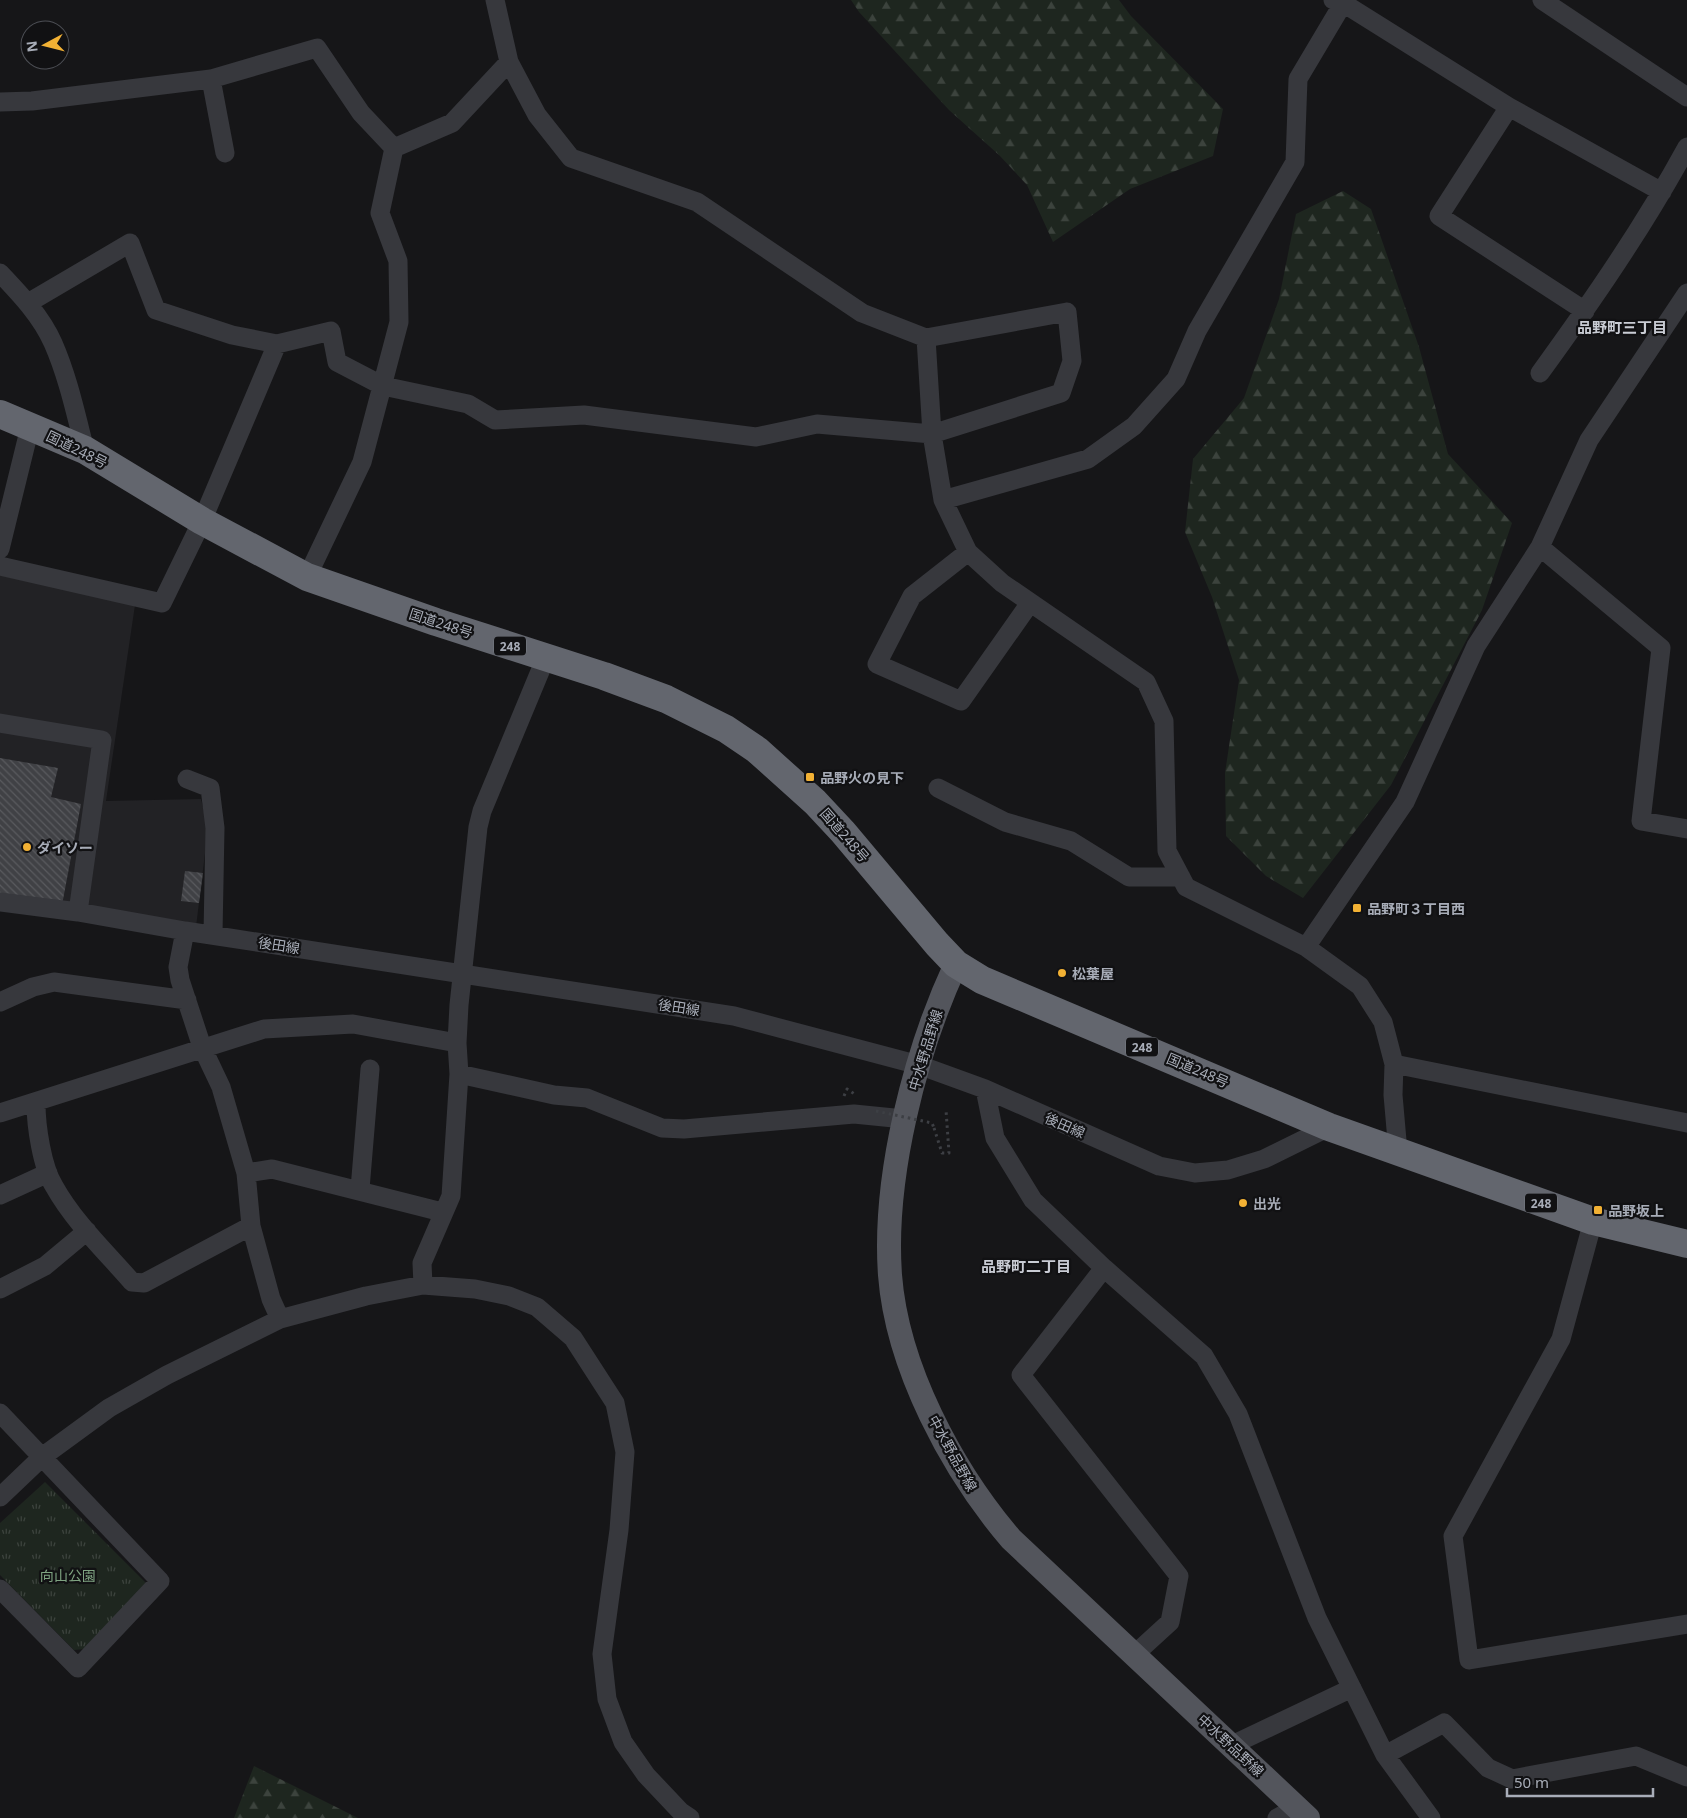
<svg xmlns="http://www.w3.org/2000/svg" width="1687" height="1818" font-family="'Noto Sans','Noto Sans JP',sans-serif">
  <defs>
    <pattern id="forest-firs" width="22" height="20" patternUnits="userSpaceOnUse" patternTransform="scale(1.25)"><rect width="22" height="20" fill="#1e261f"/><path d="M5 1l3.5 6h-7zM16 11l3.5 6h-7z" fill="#3c433d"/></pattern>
    <pattern id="park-tufts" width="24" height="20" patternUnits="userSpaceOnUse" patternTransform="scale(1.25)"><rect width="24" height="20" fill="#1e261f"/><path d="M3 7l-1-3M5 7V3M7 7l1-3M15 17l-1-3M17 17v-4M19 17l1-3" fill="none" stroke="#3c433d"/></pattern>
    <pattern id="building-back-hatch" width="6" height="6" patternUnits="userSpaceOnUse" patternTransform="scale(1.25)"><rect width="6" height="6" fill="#404145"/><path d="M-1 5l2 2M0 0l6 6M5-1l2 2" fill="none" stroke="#595a5e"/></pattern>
  </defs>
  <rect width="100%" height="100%" fill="#161618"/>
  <path fill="#222225" d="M0 575 135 605 106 801 201 799 208 829 196 927 0 894Z"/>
  <path fill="url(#forest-firs)" d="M851 0H1119L1131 16 1223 109 1213 156 1130 189 1053 242 1027 185 999 155 949 110 859 12Z
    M1343 191 1371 209 1419 347 1448 454 1512 523 1482 610 1391 785 1303 898 1266 876 1226 836 1225 773 1239 680 1212 597 1185 532 1193 459 1244 398 1279 299 1296 214Z
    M254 1766 358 1818H234Z"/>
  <path fill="url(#park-tufts)" d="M45 1482 146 1583 85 1649 74 1650 0 1575V1523Z"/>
  <path fill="url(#building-back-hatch)" d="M0 758 58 768 51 797 81 804 62 905 0 894Z
    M185 871 203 873 199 903 181 901Z"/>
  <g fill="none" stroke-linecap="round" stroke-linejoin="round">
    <path stroke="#3d3f44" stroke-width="3" stroke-dasharray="2.5 4" stroke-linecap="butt" d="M844 1096 847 1089 856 1095
      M934 1128 942 1153H949L946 1110"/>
    <path stroke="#37383d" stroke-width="19" d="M495 0 509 62 537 115 571 158 697 202 862 313 926 338 932 434 943 500 968 552 1002 583 1146 682 1164 721 1167 851 1186 887 1306 947 1360 986 1383 1022 1394 1064 1393 1095 1398 1152
      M1333 0 1343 3 1509 107 1662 192
      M1542 0 1687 97
      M211 79 225 153
      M0 102 32 101 211 79 317 48 361 113 394 148
      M1509 107 1439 216 1585 311
      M394 148 452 123 509 62
      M0 273C20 294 41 316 53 343 68 377 76 415 85 450
      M28 303 130 243 156 310 232 335 277 344 331 331 337 362 383 386 468 404 495 420 584 415 756 437 817 424 932 434 1061 393 1072 361 1067 312 926 338
      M1540 373C1593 300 1644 226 1687 147
      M943 500 1088 459 1134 426 1176 379 1197 331 1295 162 1298 79 1345 0
      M1540 547 1661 648 1641 821 1687 829
      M0 549 30 427
      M968 552 912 596 877 664 961 701 1030 603
      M0 566 162 603 202 521 277 344
      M307 577 362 462 399 322 398 261 380 213 394 148
      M0 723 102 740 78 912
      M187 779 210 788 215 828 213 934
      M938 788 1005 822 1071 841 1129 877H1181
      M0 902 78 912 185 931 734 1016 919 1065 985 1089 1159 1166 1195 1173 1228 1170 1264 1159 1329 1127
      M185 931 178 967 180 980 202 1047 221 1087 246 1173 251 1226 271 1299 280 1319
      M1306 947 1405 802 1476 646 1540 547 1589 440 1687 293
      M0 1002 33 987 54 982 187 1000
      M1394 1064 1687 1123
      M459 1074 554 1095 587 1098 662 1128 684 1129 854 1114 904 1119
      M985 1089 995 1138 1033 1200 1104 1268 1204 1356 1238 1414 1317 1618 1385 1755 1431 1818
      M36 1103C36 1126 42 1167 54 1186 74 1222 106 1252 132 1282L144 1283 251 1226
      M0 1113 264 1029 353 1024 457 1043
      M246 1173 272 1169 442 1212
      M360 1189 370 1069
      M0 1195 48 1173
      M1593 1221 1561 1339 1453 1536 1469 1660 1687 1624
      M1104 1268 1021 1375 1179 1576 1170 1622 1135 1654
      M423 1285 422 1263 451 1196 459 1074 457 1043 459 1005 478 827 482 811 546 657
      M0 1289 45 1266 87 1231
      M0 1413 160 1581 78 1668 0 1589
      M0 1497 42 1457 109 1408 167 1375 280 1319 366 1296 423 1285 475 1289 509 1296 537 1307 573 1338 615 1403 625 1452 619 1530 602 1654 607 1699 623 1742 646 1775 681 1812 690 1818
      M1232 1745 1352 1688
      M1385 1755 1444 1723 1488 1768 1512 1779 1636 1756 1687 1777
      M1277 1818 1297 1807"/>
    <path stroke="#53555c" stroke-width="24" d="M956 964C915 1052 883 1177 890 1275 897 1367 952 1470 1011 1539L1308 1818"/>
    <path stroke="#63666e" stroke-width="28" d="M0 414 85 450 202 521 307 577 436 622 604 676 666 699 726 729 757 750 815 802 843 832 937 944 956 964 982 980 1329 1127 1593 1221 1687 1244"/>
    <path stroke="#3d3f44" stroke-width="3" stroke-dasharray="2.5 4" stroke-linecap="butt" d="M876 1111 932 1123 934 1128"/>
  </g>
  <g fill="#f2b134" stroke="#111113" stroke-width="2">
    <rect x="805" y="772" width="10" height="10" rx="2.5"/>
    <circle cx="27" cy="847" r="5"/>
    <rect x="1352" y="903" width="10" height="10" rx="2.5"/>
    <circle cx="1062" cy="973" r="5"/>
    <circle cx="1243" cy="1203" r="5"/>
    <rect x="1593" y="1205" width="10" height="10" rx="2.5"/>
  </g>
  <g text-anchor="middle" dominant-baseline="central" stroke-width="4.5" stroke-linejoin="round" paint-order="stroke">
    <g fill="#111113" stroke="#7b7e86" stroke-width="1">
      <rect x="494" y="636.5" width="32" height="19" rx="4"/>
      <rect x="1126" y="1037.5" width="32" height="19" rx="4"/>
      <rect x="1525" y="1193.5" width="32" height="19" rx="4"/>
    </g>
    <g font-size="12" font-weight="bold" fill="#a8adb8">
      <text x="510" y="646">248</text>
      <text x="1142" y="1047">248</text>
      <text x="1541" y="1203">248</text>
    </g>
    <g font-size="14" fill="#a8adb8" stroke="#111113">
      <text transform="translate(77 449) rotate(26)">国道248号</text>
      <text transform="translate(441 623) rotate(18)">国道248号</text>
      <text transform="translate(845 835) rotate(49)">国道248号</text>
      <text transform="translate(279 945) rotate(9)">後田線</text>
      <text transform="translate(679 1007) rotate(9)">後田線</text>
      <text transform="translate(925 1050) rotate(-73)">中水野品野線</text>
      <text transform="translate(1198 1070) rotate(23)">国道248号</text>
      <text transform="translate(1065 1125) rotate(24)">後田線</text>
      <text transform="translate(953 1453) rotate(61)">中水野品野線</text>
      <text transform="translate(1231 1745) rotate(43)">中水野品野線</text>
    </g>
    <g font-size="14" font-weight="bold" fill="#a8adb8" stroke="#111113" text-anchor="start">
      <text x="820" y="777">品野火の見下</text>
      <text x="37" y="847">ダイソー</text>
      <text x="1367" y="908">品野町３丁目西</text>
      <text x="1072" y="973">松葉屋</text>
      <text x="1253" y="1203">出光</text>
      <text x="1608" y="1210">品野坂上</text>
    </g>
    <g font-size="14" fill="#7fa381" stroke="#111113">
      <text x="68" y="1575">向山公園</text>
    </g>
    <g font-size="15" font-weight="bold" fill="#c9ccd4" stroke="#111113">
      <text x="1622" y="327">品野町三丁目</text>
      <text x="1026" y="1266">品野町二丁目</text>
    </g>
  </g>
  <g transform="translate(45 45) rotate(263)"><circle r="24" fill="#111113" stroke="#4d4f55"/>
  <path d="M0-4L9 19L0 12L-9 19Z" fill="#f2b134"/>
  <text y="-8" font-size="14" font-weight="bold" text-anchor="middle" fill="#a8adb8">N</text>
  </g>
  <path d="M1507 1788v8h146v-8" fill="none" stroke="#a8adb8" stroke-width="2.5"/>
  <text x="1514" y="1788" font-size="15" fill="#a8adb8" stroke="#111113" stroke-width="4" paint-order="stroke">50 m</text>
</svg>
